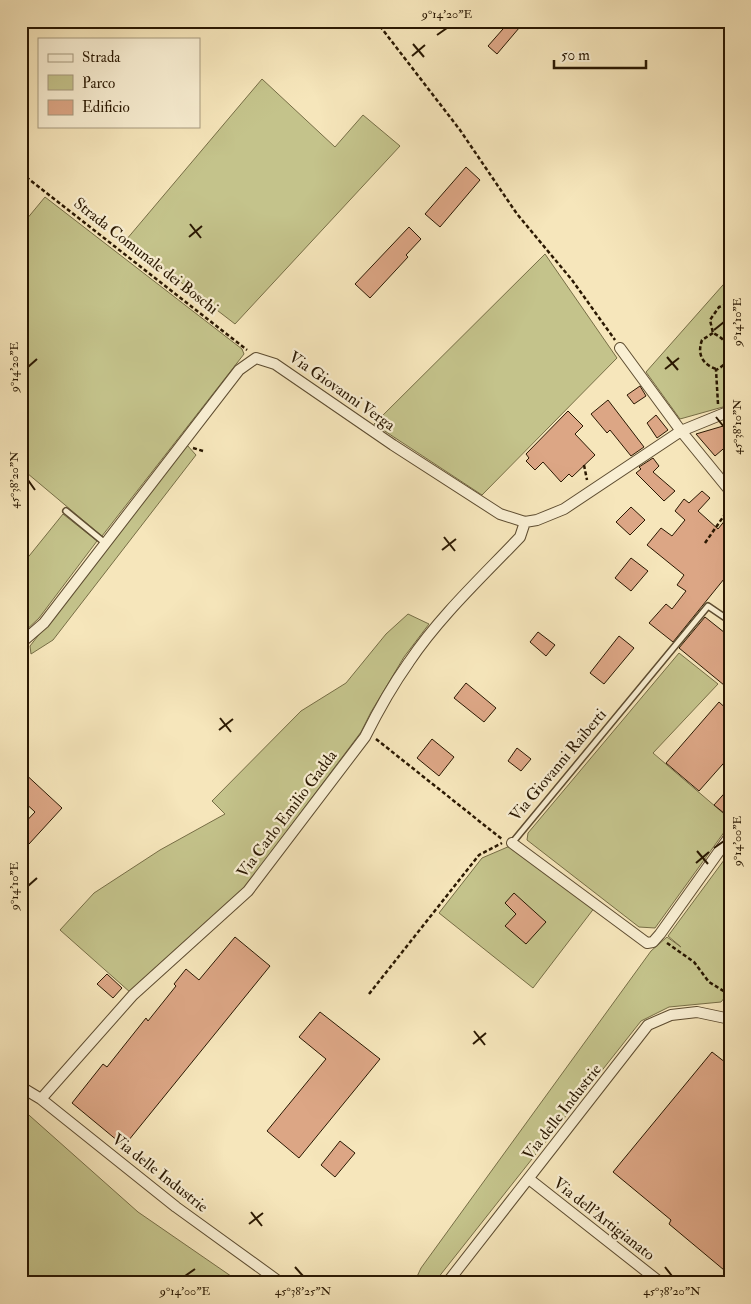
<svg xmlns="http://www.w3.org/2000/svg" width="751" height="1304" font-family="'IM FELL Double Pica',serif">
  <rect width="100%" height="100%" fill="#f6e6bb"/>
  <filter id="stains"><feTurbulence type="fractalNoise" baseFrequency=".004" numOctaves="4"/><feColorMatrix values="0 0 0 0 .2 0 0 0 0 .09 0 0 0 0 .02 0 0 0 .5 -.17"/></filter>
  <radialGradient id="worn" r=".72"><stop offset=".6" stop-color="#630" stop-opacity="0"/><stop offset="1" stop-color="#630" stop-opacity=".3"/></radialGradient>
  <path fill="#c4c38b" stroke="#776e46" d="M262 79 335 147 363 115 400 146 235 324 126 240Z
    M45 197 242 349 244 354 102 536 21 468V226Z
    M545 254 617 358 482 495 374 424Z
    M730 277V405L680 419 646 372Z
    M187 445 196 455 53 640 31 654 30 646Z
    M63 514 97 541 39 618 21 635V566Z
    M408 614 429 624 404 657 371 712 361 732 242 891 131 993 60 930 94 893 160 850 225 814 212 801 301 711 346 683 386 634Z
    M679 653 718 684 653 753 730 819V824L655 928 639 927 527 840 528 833Z
    M517 843 595 907 533 988 439 913 482 858Z
    M730 852V991L721 1002 669 1007 641 1021 434 1283H414L421 1268 651 951 667 937 681 947 668 936Z
    M21 1108 138 1212 241 1283H21Z"/>
  <path fill="#dca685" stroke="#2a1802" d="M510 21H525L497 54 488 46Z
    M466 167 480 180 440 227 425 214Z
    M409 227 421 239 406 255 408 257 370 298 355 284Z
    M640 386 646 396 634 404 627 395Z
    M608 400 644 447 631 456 610 430 607 433 591 414Z
    M568 411 583 426 575 434 595 455 572 477 569 474 561 482 543 462 535 470 526 461 529 458 526 454Z
    M656 415 668 430 657 438 647 423Z
    M730 424V443L715 456 696 434Z
    M653 458 659 466 653 472 675 491 664 501 636 473 641 469 639 467Z
    M702 491 710 498 698 511 718 529 730 514V583L724 579 673 642 649 623 666 604 672 609 686 591 677 585 684 575 647 545 661 528 672 536 685 520 675 511 684 499 689 503Z
    M631 507 645 520 630 535 616 522Z
    M631 558 648 571 631 591 615 578Z
    M705 617 730 637V690L679 648Z
    M538 632 555 645 546 656 530 642Z
    M619 636 634 648 604 684 590 673Z
    M466 683 496 708 484 722 454 698Z
    M719 702 730 712V756L699 791 666 763Z
    M432 739 454 757 439 776 417 758Z
    M517 748 531 759 521 771 508 761Z
    M21 770 62 808 29 844 21 837V827L35 812 21 799Z
    M730 787V818L714 805Z
    M514 893 546 922 526 944 505 926 516 914 505 903Z
    M235 937 270 966 124 1146 72 1103 103 1064 107 1067 146 1018 148 1021 176 986 174 984 186 969 199 980Z
    M107 974 122 988 113 998 97 984Z
    M320 1012 380 1059 299 1158 267 1131 326 1059 299 1037Z
    M712 1052 730 1066V1275L669 1224 671 1220 613 1172Z
    M340 1141 355 1153 335 1177 321 1165Z"/>
  <g fill="none" stroke-linecap="round" stroke-linejoin="round">
    <defs>
      <path id="lane" d="M66 511 105 543
        M512 843 708 606 730 621"/>
      <path id="street" d="M620 348 681 431 730 491
        M21 643 44 623 239 370 256 358 275 364 393 445 500 514 525 522 537 520 564 509 681 431 730 411
        M512 843 647 943 653 942 660 934 730 836
        M21 1087 41 1099 176 1207 281 1283
        M41 1099 133 995 248 891 365 737C378 711 392 686 409 662 440 616 482 577 520 537L525 522
        M529 1179 661 1283
        M447 1283 648 1025 671 1015 697 1012 730 1019"/>
    </defs>
    <use href="#lane" stroke="#5d4c30" stroke-width="8"/>
    <use href="#street" stroke="#5d4c30" stroke-width="12"/>
    <path stroke="#2a1802" stroke-width="2.5" stroke-dasharray="4 2.5" stroke-linecap="butt" d="M376 21 460 130 517 214 572 280 615 340
      M21 173 247 350
      M713 333 702 340C697 354 702 364 716 369
      M718 404 716 370C736 360 731 341 713 333L710 320 719 307 730 303
      M193 448 203 451
      M584 465 587 480
      M705 543 730 507
      M376 739 503 840
      M667 943 694 962 709 982 730 995
      M369 994 479 855 502 843"/>
    <use href="#lane" stroke="#f9efd3" stroke-width="5"/>
    <use href="#street" stroke="#f9efd3" stroke-width="10"/>
  </g>
  <path fill="none" stroke="#2a1802" stroke-width="2" d="M437 35 447 28M413 44 424 57M412 56 425 45M190 224 201 238M189 237 202 226M714 330 724 322M667 357 678 370M28 367 37 359M665 369 679 358M716 417 724 427M28 480 35 490M444 537 455 551M442 550 456 539M220 718 231 732M219 730 233 719M714 848 724 841M697 851 708 864M696 863 709 852M28 886 37 878M474 1031 485 1045M473 1044 486 1033M251 1212 262 1226M249 1224 263 1213M295 1267 303 1276M665 1267 672 1276M185 1276 195 1269"/>
  <g text-anchor="middle" dominant-baseline="central" stroke-width="4.5" stroke-linejoin="round" paint-order="stroke">
    <g font-size="16" fill="#2a1802" stroke="#f9efd3">
      <text transform="translate(146 256) rotate(38)">Strada Comunale dei Boschi</text>
      <text transform="translate(342 391) rotate(35)">Via Giovanni Verga</text>
      <text transform="translate(558 765) rotate(-50)">Via Giovanni Raiberti</text>
      <text transform="translate(287 814) rotate(-53)">Via Carlo Emilio Gadda</text>
      <text transform="translate(562 1112) rotate(-52)">Via delle Industrie</text>
      <text transform="translate(160 1173) rotate(38)">Via delle Industrie</text>
      <text transform="translate(604 1219) rotate(38)">Via dell'Artigianato</text>
    </g>
  </g>
  <rect width="751" height="1304" fill="none" stroke="#f6e6bb" stroke-width="55"/>
  <rect x="38" y="38" width="162" height="90" fill="#f9efd3" stroke="#a6997f"/>
  <rect x="48" y="54" width="25" height="8" fill="#f9efd3" stroke="#a6997f"/>
  <text x="82" y="62" font-size="15" fill="#2a1802">Strada</text>
  <rect x="48" y="75" width="25" height="15" fill="#c4c38b" stroke="#a6997f"/>
  <text x="82" y="88" font-size="15" fill="#2a1802">Parco</text>
  <rect x="48" y="100" width="25" height="15" fill="#dca685" stroke="#a6997f"/>
  <text x="82" y="112" font-size="15" fill="#2a1802">Edificio</text>
  <path d="M554 60v8h92v-8" fill="none" stroke="#2a1802" stroke-width="2.5"/>
  <text x="561" y="60" font-size="15" fill="#2a1802" stroke="#f9efd3" stroke-width="4" paint-order="stroke">50 m</text>
  <rect x="28" y="28" width="696" height="1248" fill="none" stroke="#2a1802" stroke-width="2"/>
  <g font-size="12" text-anchor="middle" fill="#2a1802">
    <text x="447" y="18">9°14'20"E</text>
    <text transform="translate(737 322) rotate(-90)" y="4">9°14'10"E</text>
    <text transform="translate(14 367) rotate(-90)" y="4">9°14'20"E</text>
    <text transform="translate(737 427) rotate(-90)" y="4">45°38'10"N</text>
    <text transform="translate(14 480) rotate(-90)" y="4">45°38'20"N</text>
    <text transform="translate(737 841) rotate(-90)" y="4">9°14'00"E</text>
    <text transform="translate(14 886) rotate(-90)" y="4">9°14'10"E</text>
    <text x="185" y="1295">9°14'00"E</text>
    <text x="303" y="1295">45°38'25"N</text>
    <text x="672" y="1295">45°38'20"N</text>
  </g>
  <rect width="100%" height="100%" filter="url(#stains)"/>
  <rect width="100%" height="100%" fill="url(#worn)"/>
</svg>
